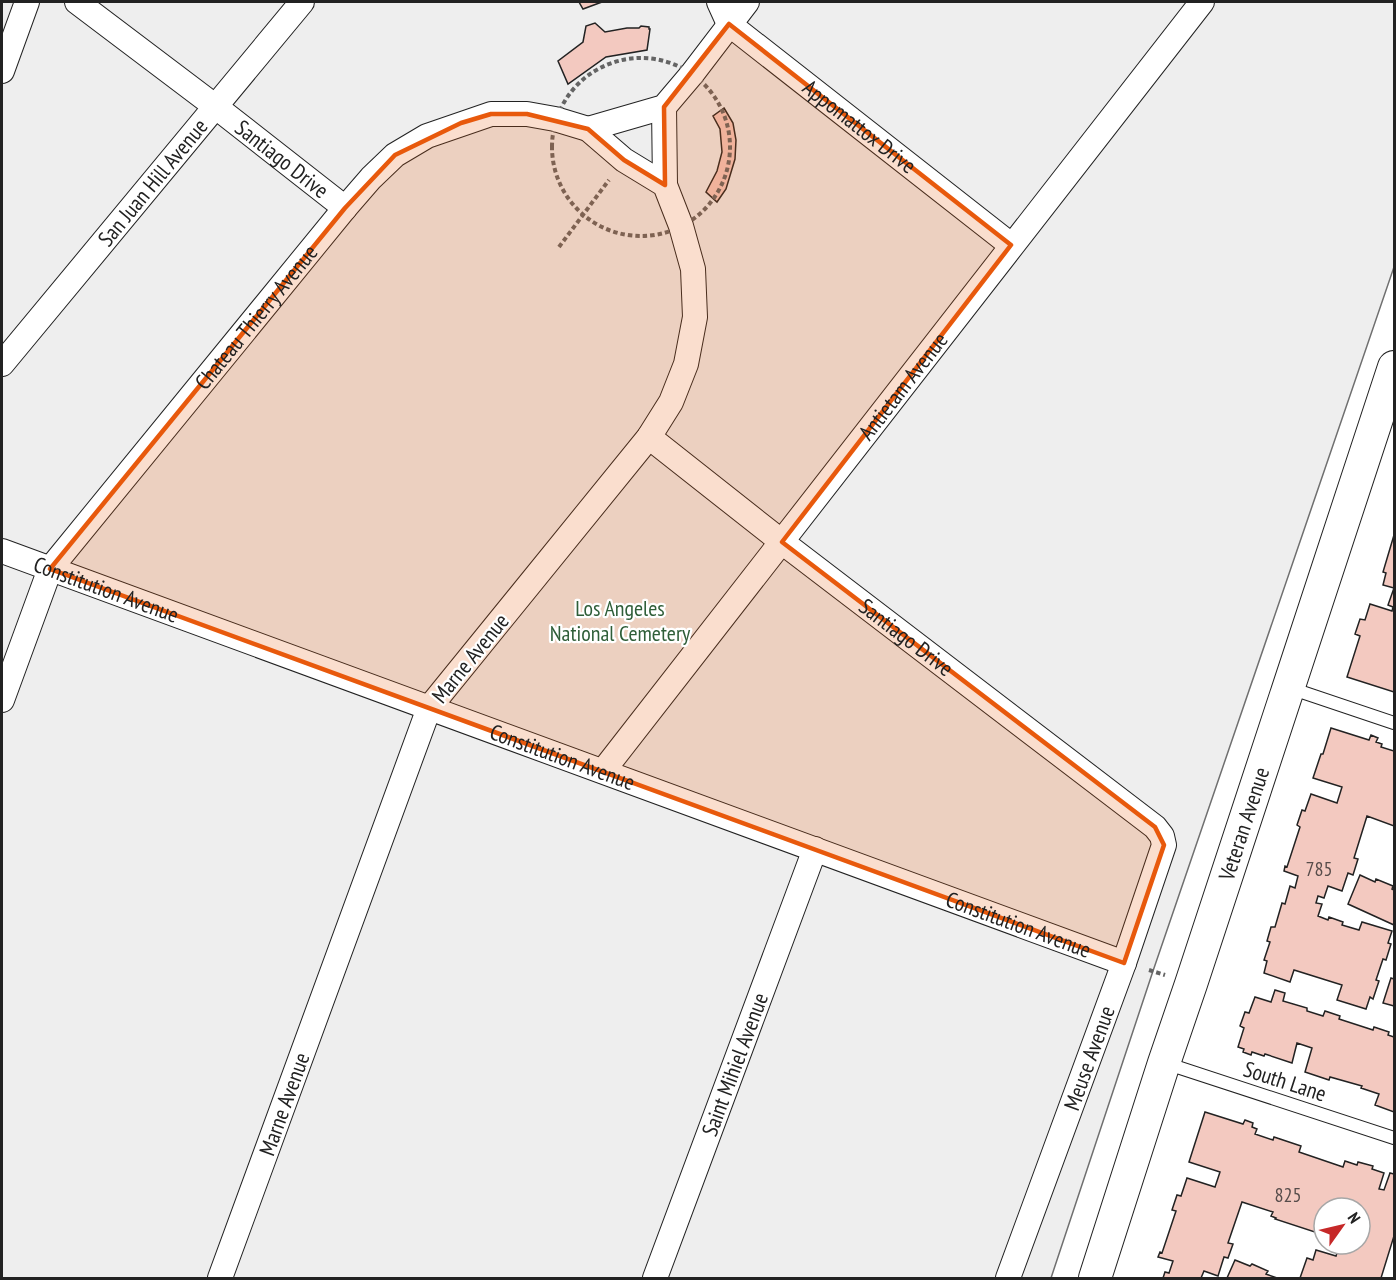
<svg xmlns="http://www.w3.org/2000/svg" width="1396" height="1280" font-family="'PT Sans Narrow',sans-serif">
  <rect width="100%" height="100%" fill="#fff"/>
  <path fill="#eee" stroke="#6f6f6f" stroke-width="1.5" d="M2 2H1394V267L1153 971 1051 1278H2Z"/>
  <path fill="#f3c9c0" stroke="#222" stroke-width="1.5" d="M579 2H602L583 9Z
    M595 23 605 32 627 28H639L641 26 649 27V29H650L647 50 606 57 568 84 558 61 583 42 586 26Z
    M724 108 733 123 736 140 735 159 726 189 717 202 706 192 717 171 722 152 720 129 713 116Z
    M1394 535V692L1347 677 1360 636 1355 634 1360 619 1365 620 1370 604 1392 611 1393 607 1388 605 1394 588 1383 585 1386 573 1383 572Z
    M1331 728 1369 740 1371 735 1378 738 1376 742 1382 744 1381 747 1394 751V826L1367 816 1354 858 1358 859 1353 875 1348 873 1342 891 1328 886 1324 898 1318 896 1316 903 1322 904 1318 916 1328 920 1329 917 1343 922 1342 925 1359 930 1362 922 1392 931 1388 943 1391 944 1386 960 1383 959 1376 980 1379 981 1373 999 1370 997 1366 1009 1337 1000 1342 985 1294 970 1290 982 1264 973 1267 961 1264 960 1270 942 1267 941 1271 927H1275L1282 903 1285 904 1290 886 1295 888 1298 876 1284 871 1285 866 1287 867 1300 827 1297 825 1302 810 1305 811 1311 794 1337 803 1342 787 1313 778 1321 754H1323Z
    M1360 875 1375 882 1376 879 1393 886 1392 889 1394 890V925L1348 904Z
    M1391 978 1394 979V1006L1383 1003Z
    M1275 990 1285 993 1283 1001 1307 1008V1011L1323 1016 1325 1011 1340 1016 1339 1019 1373 1030 1374 1027 1389 1032 1388 1035 1394 1037V1112L1375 1105 1379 1094 1361 1088 1362 1086 1330 1077 1329 1080 1305 1072 1312 1048 1297 1043 1292 1063 1265 1054 1264 1056 1252 1052 1251 1055 1243 1052 1244 1049 1238 1047 1244 1028 1240 1026 1245 1012 1249 1013 1255 997 1271 1002Z
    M1205 1112 1243 1124 1245 1120 1253 1123 1252 1127 1257 1129 1255 1134 1273 1140 1274 1137 1301 1146 1299 1152 1343 1167 1345 1161 1357 1165 1358 1162 1373 1166 1372 1169 1384 1173 1379 1189 1384 1190 1390 1173 1394 1174V1236L1381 1278H1300L1307 1258 1313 1260 1316 1250 1336 1256 1340 1244H1360V1208H1324V1235L1275 1219 1276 1218 1271 1216 1273 1212 1242 1202 1228 1243 1233 1244 1228 1258 1224 1257 1218 1276 1204 1271 1201 1278H1163L1165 1272 1169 1273 1173 1261 1158 1257 1160 1252 1162 1253 1176 1211 1172 1210 1177 1195 1181 1196 1187 1178 1215 1187 1220 1172 1189 1162Z
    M1235 1260 1250 1266 1252 1264 1268 1271 1266 1274 1277 1278H1227Z"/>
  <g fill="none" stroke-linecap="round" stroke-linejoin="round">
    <defs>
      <path id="service" d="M1290 688 1394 723
        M1165 1063 1394 1138"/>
      <g id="minor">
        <path id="s1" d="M77 2 216 107 345 208"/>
        <path id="s2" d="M719 2 729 24 1011 245"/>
        <path d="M2 71 27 2"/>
        <path d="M664 107 665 185"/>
        <path d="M588 129 664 107 692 74 747 2"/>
        <path id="s3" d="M2 364 302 2"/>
        <path id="s4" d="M649 437 782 542 1155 827 1162 836 1164 845 1124 963 1008 1278"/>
        <path id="s5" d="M2 551 1124 963"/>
        <path id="s6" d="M2 700 50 569 345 208 371 178 395 155 427 136 491 114H527L555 119 588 129 624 160 665 185 681 226 693 269 695 317 686 364 671 402 649 437 429 708 220 1278"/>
        <path id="s7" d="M603 771 1202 2"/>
        <path id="s8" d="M655 1278 815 849"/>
      </g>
      <g id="tertiary">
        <path id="s9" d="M1095 1278 1164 1063 1191 984 1394 367"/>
      </g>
    </defs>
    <use href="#service" stroke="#222" stroke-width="14"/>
    <use href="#minor" stroke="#222" stroke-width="26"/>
    <use href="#tertiary" stroke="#222" stroke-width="34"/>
    <path stroke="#646464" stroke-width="4" stroke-dasharray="4.5 3" stroke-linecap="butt" d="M552 147a89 89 0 1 1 178 0a89 89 0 1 1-178 0Z
      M559 247 609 180
      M1149 970 1165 975"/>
    <use href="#service" stroke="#fff" stroke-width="12"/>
    <use href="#minor" stroke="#fff" stroke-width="24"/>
    <use href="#tertiary" stroke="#fff" stroke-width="32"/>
  </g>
  <path fill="#e8590c" fill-opacity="0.2" stroke="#e8590c" stroke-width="4.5" stroke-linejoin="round" d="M729 24 1011 245 782 542 1155 827 1164 845 1124 963 50 569 345 208 395 155 461 123 491 114H527L588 129 624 160 665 185 664 107Z"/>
  <g text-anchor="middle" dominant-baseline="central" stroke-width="4.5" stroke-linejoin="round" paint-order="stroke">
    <g font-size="20" fill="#564c4a">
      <text x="1319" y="869">785</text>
      <text x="1288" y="1195">825</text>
    </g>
    <g font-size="22" fill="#222" stroke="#fff">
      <text stroke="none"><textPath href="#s2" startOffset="190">Appomattox Drive</textPath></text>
      <text stroke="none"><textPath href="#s1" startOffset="258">Santiago Drive</textPath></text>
      <text stroke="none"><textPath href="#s3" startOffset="236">San Juan Hill Avenue</textPath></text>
      <text stroke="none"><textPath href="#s6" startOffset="465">Chateau Thierry Avenue</textPath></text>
      <text stroke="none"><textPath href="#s7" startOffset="488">Antietam Avenue</textPath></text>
      <text stroke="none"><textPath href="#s5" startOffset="111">Constitution Avenue</textPath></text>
      <text stroke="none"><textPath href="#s4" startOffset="326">Santiago Drive</textPath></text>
      <text transform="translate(470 658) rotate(-51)">Marne Avenue</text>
      <text stroke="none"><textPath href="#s5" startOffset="597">Constitution Avenue</textPath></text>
      <text stroke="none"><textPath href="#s9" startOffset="478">Veteran Avenue</textPath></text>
      <text stroke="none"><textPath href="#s5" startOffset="1083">Constitution Avenue</textPath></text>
      <text transform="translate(1089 1058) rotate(-70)">Meuse Avenue</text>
      <text stroke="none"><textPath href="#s8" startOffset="228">Saint Mihiel Avenue</textPath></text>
      <text transform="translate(1285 1081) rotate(18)">South Lane</text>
      <text transform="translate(284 1104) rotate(-70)">Marne Avenue</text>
    </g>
    <g font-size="22" fill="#2f5e38" stroke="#fff">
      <text x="620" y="608">Los Angeles<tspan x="620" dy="25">National Cemetery</tspan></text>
    </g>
  </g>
  <rect width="1396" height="1280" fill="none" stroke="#222222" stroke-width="6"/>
  <g transform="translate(1342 1226) rotate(56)"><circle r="28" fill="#ffffff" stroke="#a7a7a7" stroke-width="1.5"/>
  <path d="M0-4.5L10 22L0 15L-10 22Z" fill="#c62828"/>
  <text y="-9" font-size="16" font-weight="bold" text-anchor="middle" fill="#222222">N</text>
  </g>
</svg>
